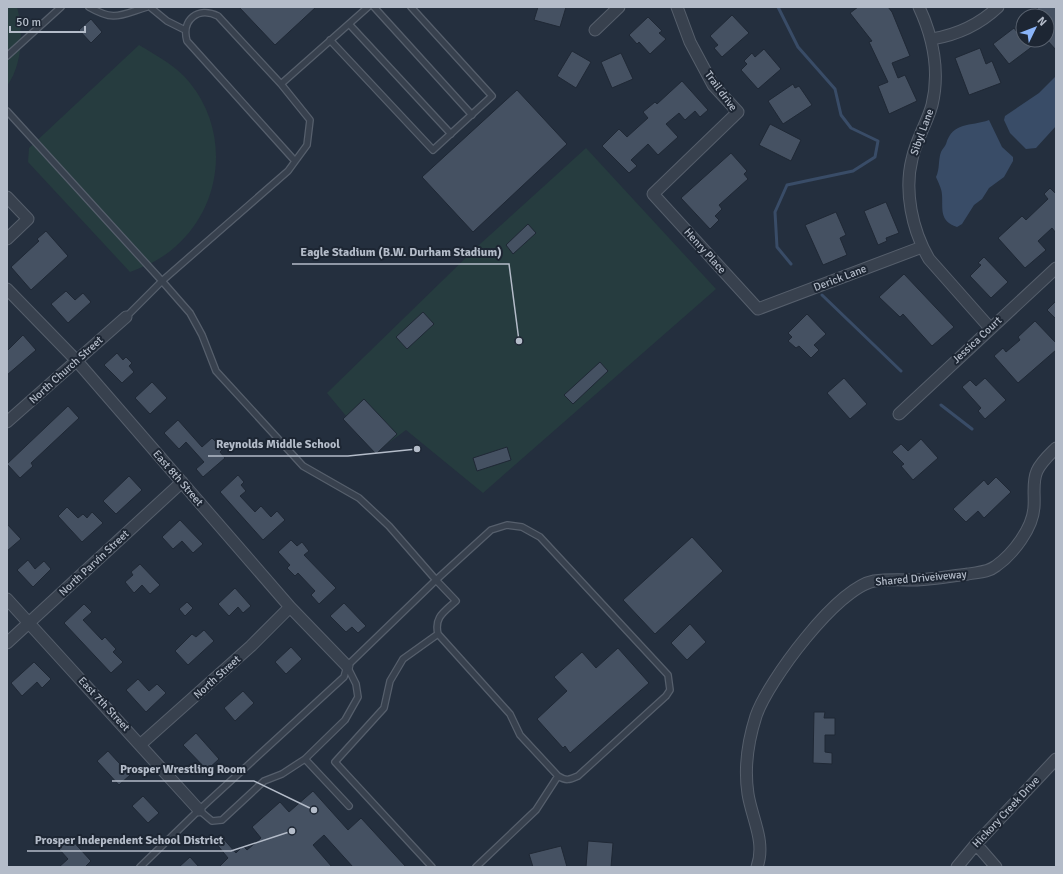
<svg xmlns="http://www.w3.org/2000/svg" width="1063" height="874" font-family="Signika,sans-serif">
  <rect width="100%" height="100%" fill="#242f3e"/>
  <path fill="#263c3f" d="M7 7H17C24 32 22 65 7 86Z
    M139 45C157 56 177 66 190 83 230 132 223 206 175 247 162 259 146 266 130 272L28 162 29 148Z
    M586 148 716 289 483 493 406 430 376 452 327 393 479 245Z"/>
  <path fill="#394c67" d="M1056 76V126L1036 148 1026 149 1010 133 1004 120 1005 116 1039 93Z
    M989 120 1002 147 1013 157V161L1004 177 989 188 982 199 974 205 962 224 957 227C939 221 943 209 942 195 942 189 938 182 936 177 940 169 938 160 941 152 942 149 945 147 946 144 953 121 970 127 989 120Z"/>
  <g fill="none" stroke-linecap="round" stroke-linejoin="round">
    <path stroke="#394c67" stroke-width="3" d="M778 7 798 47 835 89 841 115 851 128 878 141 875 157 853 171 787 185 775 212 777 247 791 264
      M822 295 901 371
      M941 405 972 429"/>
  </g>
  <path fill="#455162" stroke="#1f2835" d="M239 7H316L275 45Z
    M538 7H566L560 27 534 20Z
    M858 7H888L892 12 910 56 892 63 898 78 905 75 917 101 889 114 878 86 888 82 869 42 872 41 850 13Z
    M1039 7H1056V50L1047 40V16H1029Z
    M732 15 749 33 722 57 714 48 718 45 710 36Z
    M648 17 662 31 659 33 666 39 650 54 639 42 637 44 629 35Z
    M91 19 102 32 91 43 79 30Z
    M1014 28 1023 40H1028L1033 46 1009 64 993 44Z
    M980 48 986 64 992 61 1001 83 969 95 955 58Z
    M764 49 781 69 758 89 741 70 747 64 744 61 752 53 755 57Z
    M572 51 591 62 576 88 557 76Z
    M621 53 633 79 612 88 601 62Z
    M682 81 708 110 700 117 695 111 685 120 679 113 666 124 678 137 658 155 648 144 631 160 637 166 629 173 602 146 619 129 627 137 648 118 643 112 655 102 657 104Z
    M793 84 795 88 799 86 812 105 783 124 768 101Z
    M517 90 567 144 473 232 422 177Z
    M770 124 801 140 791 161 759 145Z
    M731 153 747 171 744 174 748 179 719 205 722 209 715 216 719 220 710 229 681 198Z
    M1050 188 1055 193 1056 192V233L1052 228 1038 241 1046 250 1025 268 998 238 1022 216 1026 220 1048 199 1044 194Z
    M886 202 899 233 886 238 887 241 878 245 864 211Z
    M836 212 846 235 840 238 847 255 823 265 805 225Z
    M528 224 536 233 513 254 506 245Z
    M46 231 68 256 31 290 11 267 39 241 37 239Z
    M984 257 1008 282 991 298 970 276 981 265 978 263Z
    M904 274 954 327 932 346 903 314 900 317 879 297Z
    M66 291 75 300 83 293 91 302 68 323 51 304Z
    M1056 301V319L1047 310Z
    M423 312 434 324 407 349 396 337Z
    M807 314 826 334 814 345 819 350 811 358 799 346 796 348 788 341 792 337 788 333Z
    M1035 321 1056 343V350L1018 383 994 356 1003 348 1006 352 1020 340 1018 337Z
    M23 335 36 350 7 375V351Z
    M117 353 123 360 126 357 132 363 129 366 134 372 122 383 104 365Z
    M600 362 608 371 573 404 564 395Z
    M844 378 867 404 850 419 827 393Z
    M985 378 1006 400 985 419 978 411 981 408 962 387 970 380 976 386Z
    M152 382 167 398 150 414 135 398Z
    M364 399 397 434 376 454 343 419Z
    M68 406 79 418 31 463 33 466 20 478 7 464Z
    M178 420 202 447 212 438 223 449 220 452 225 458 203 477 196 469 204 462 186 442 179 449 164 433Z
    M921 439 938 458 913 480 901 466 904 464 892 452 901 444 908 451Z
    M507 447 511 460 477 471 473 458Z
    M238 475 244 482 241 485 246 491 240 496 255 512 261 506 271 517 277 511 285 520 263 540 220 492Z
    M129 476 142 490 116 514 103 501Z
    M996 477 1011 492 984 518 978 511 966 522 953 509 984 480 988 485Z
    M67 507 78 518 83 514 87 518 92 512 103 523 82 542 58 516Z
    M180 520 203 544 193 553 182 541 173 549 162 537Z
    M7 524 21 539 7 551Z
    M692 537 723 571 655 634 623 600Z
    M291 540 297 546 302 542 309 551 304 555 336 588 319 604 311 595 315 591 298 573 295 576 287 568 290 565 278 552Z
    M28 560 35 569 44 561 51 569 33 587 17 570Z
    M140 564 160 585 150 594 142 585 134 593 125 582 133 575 131 572Z
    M235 588 251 606 243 613 238 607 229 616 218 604Z
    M187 602 193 608 185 616 179 609Z
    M344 603 366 626 358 633 352 627 346 632 330 616Z
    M84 604 92 612 83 620 102 640 105 637 116 649 113 652 123 662 111 673 64 623Z
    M690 624 706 642 687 660 671 643Z
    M204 630 214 641 188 665 175 651 192 634 196 637Z
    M291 647 302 659 286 674 275 662Z
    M618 648 649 683 570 753 565 746 563 748 537 719 567 691 554 677 582 652 596 668Z
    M34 662 51 679 42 688 37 682 22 696 11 683Z
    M138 679 149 691 157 684 166 693 146 712 126 690Z
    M243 691 254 703 235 721 224 708Z
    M814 712H825L824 718H835V735H825V752L832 753V764L813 763Z
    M196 733 219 759 207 770 183 745Z
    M108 751 130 775 119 785 97 761Z
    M313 791 348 830 361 818 406 867H353L324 835 313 845 332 867H219L228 858 214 841 220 835 236 853 243 846 247 850 261 838 252 827 280 802 289 812Z
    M143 796 159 813 148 823 132 806Z
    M70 838 91 861 85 867H59L68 859 59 849Z
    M588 841 613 843 611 867H586Z
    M561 846 567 867H533L529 854Z
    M190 857 199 867H179Z"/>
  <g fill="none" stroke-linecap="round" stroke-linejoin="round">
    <defs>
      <path id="service" d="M89 7C115 22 120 15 147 7
        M150 7 167 21 185 30
        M374 7 472 115
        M349 24 451 134
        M330 40 433 150 492 96 411 7
        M7 56 61 7
        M281 84 218 16C198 6 181 20 187 41L295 161
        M7 111 162 281 288 171 307 145 310 120 281 84 368 7
        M126 317 162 281 190 313 202 335 216 371 303 466 359 498 389 526 436 580 347 666 344 677 199 810 140 867
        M507 525 522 527 540 537 668 675 670 690 666 696 578 776C569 780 566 781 558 776L520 735 510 714 438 634C434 617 444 612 456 601L436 580 491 530Z
        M305 759 349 806
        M199 810 212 821 222 820 264 781 282 774 305 759 345 720 358 697 356 684 347 666
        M432 867 335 762 384 708 390 681 403 659 438 634
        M476 867 536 810 558 776"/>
      <path id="minor" d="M677 7 690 42 713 85 738 112 653 194 758 309 922 247
        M919 7C933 37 940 72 932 105 927 123 916 140 912 159 904 191 912 230 929 259L990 328
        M595 30 619 7
        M932 39C956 35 980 24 998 7
        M7 197 28 219 7 239
        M7 289 76 360 290 607 347 666
        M899 414 1056 268
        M7 422 126 317
        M7 599 199 810
        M7 643 182 482
        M141 744 251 646 290 607
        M976 844 996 867
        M757 867C766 842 752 819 748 794 744 768 748 741 756 716 768 681 837 588 874 581 888 579 903 580 917 580 934 579 951 576 968 574 978 572 987 573 996 566 1013 554 1033 528 1034 507 1035 495 1032 482 1037 471 1041 462 1049 455 1056 448
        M957 867 976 844 1056 759"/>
    </defs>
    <use href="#service" stroke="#565f6c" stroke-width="8"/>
    <use href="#minor" stroke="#565f6c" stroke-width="13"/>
    <use href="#service" stroke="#38414e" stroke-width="5.5"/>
    <use href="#minor" stroke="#38414e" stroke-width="11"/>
  </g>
  <g text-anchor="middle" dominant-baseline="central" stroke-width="4" stroke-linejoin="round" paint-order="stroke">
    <g font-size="11" fill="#b4bcc9" stroke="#1d2633">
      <text transform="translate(721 91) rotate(54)">Trail drive</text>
      <text transform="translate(922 132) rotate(-70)">Sibyl Lane</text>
      <text transform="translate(705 251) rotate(48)">Henry Place</text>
      <text transform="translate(840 278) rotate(-21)">Derick Lane</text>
      <text transform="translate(977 340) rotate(-43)">Jessica Court</text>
      <text transform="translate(66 370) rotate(-42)">North Church Street</text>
      <text transform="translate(178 478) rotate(49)">East 8th Street</text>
      <text transform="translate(94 563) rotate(-43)">North Parvin Street</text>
      <text transform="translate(921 578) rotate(-5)">Shared Driveiveway</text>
      <text transform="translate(217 677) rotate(-42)">North Street</text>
      <text transform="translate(104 704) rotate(47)">East 7th Street</text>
      <text transform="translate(1006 812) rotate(-47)">Hickory Creek Drive</text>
    </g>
  </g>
  <path fill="none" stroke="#b4bcc9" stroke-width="1.5" d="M519 341L509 264H292M417 449L348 456H208M314 810L254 781H112M292 831L231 851H27"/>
  <g fill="#b4bcc9" stroke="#1d2633" stroke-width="1.5">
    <circle cx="519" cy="341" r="4"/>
    <circle cx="417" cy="449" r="4"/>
    <circle cx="314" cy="810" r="4"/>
    <circle cx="292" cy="831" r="4"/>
  </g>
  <g font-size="12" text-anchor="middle" font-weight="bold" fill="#b4bcc9" stroke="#1d2633" stroke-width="4" stroke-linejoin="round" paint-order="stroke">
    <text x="401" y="256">Eagle Stadium (B.W. Durham Stadium)</text>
    <text x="278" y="448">Reynolds Middle School</text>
    <text x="183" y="773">Prosper Wrestling Room</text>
    <text x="129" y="844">Prosper Independent School District</text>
  </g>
  <rect width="1063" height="874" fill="none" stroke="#b4bcc9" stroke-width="16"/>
  <g transform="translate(1035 28) rotate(47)"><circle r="19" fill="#1d2633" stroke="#59626f"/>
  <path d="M0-3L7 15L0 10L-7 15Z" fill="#8ab4f8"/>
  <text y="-6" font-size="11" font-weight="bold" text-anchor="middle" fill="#b4bcc9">N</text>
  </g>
  <path d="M10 26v6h75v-6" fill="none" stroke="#b4bcc9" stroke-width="2"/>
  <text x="16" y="26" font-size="12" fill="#b4bcc9" stroke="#1d2633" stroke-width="3" paint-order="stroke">50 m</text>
</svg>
